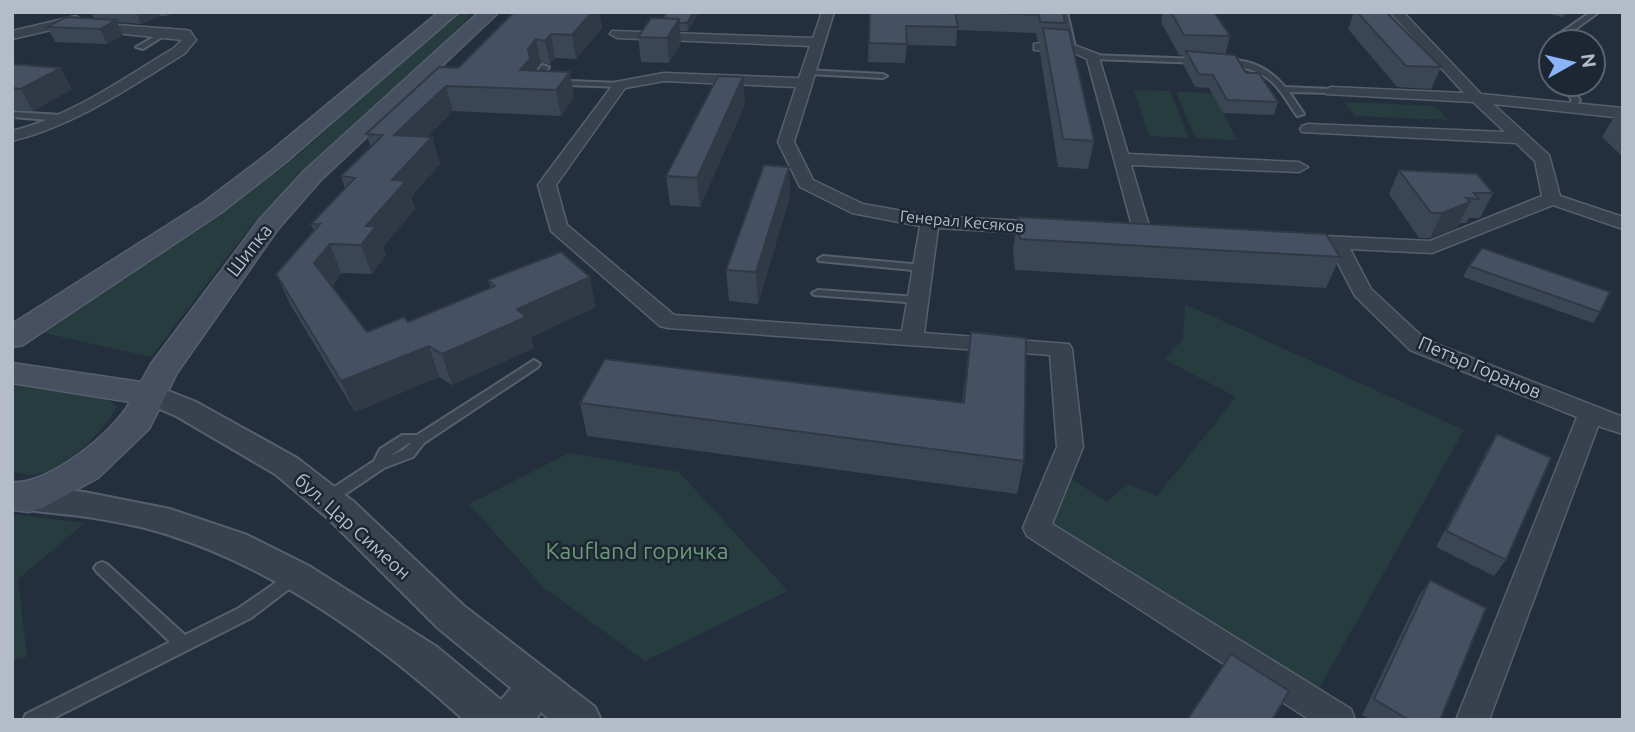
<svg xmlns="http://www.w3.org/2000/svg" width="1635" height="732" font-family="Ubuntu,sans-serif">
  <rect width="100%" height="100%" fill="#242f3e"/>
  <path fill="#263c3f" d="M459 12H473L438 51 299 175 247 231 151 357 44 333 228 209 297 156Z
    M1134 90 1170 91 1189 138 1149 136Z
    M1176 92 1214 93 1237 140 1195 138Z
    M1344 102 1435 106 1449 120 1355 116Z
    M1185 304 1464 430 1317 692 1043 524 1066 476 1107 502 1127 484 1157 496 1236 397 1164 359 1183 339Z
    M12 384 104 396 117 407C104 432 63 471 34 475 28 476 19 473 12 472Z
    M569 453 679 472 788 591 645 661 544 588 469 504Z
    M12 514 85 523 18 579 27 657 12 660Z"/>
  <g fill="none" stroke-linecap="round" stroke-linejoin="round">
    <defs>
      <path id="service" d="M1061 12H1067L1075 47 1068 45Z
        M1591 12H1599L1558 42 1550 44V40Z
        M168 29 172 31 170 32 143 49 136 47Z
        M1090 55 1201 59 1205 61 1201 63 1093 59H1090Z
        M1223 60C1248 58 1269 68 1285 87L1331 89 1335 91 1331 93 1289 92 1304 114 1297 116C1272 78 1269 71 1223 64Z
        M542 65 549 67 543 75 544 80 620 83 624 85 620 87 541 84 537 82 535 75Z
        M806 70 883 74 887 76 883 78 809 74H806Z
        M1562 84H1570L1580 100 1574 109 1567 107 1572 100Z
        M12 112 62 115 66 118 62 121 12 117Z
        M823 256 923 265 928 268 923 271 819 261 818 259Z
        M818 290 918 297 924 300 918 303 814 295 812 293Z
        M534 360 540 364 538 367 424 443 413 457 384 468 332 503 327 504 322 503 320 499 322 495 374 461 380 449 402 435H417ZM409 443H411L403 450 390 456Z
        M102 562 107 564 185 635 239 608 291 572 296 570 301 572 304 576 301 580 251 618 50 720H23L26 714 170 642 97 572 94 568 97 564Z"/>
      <path id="minor" d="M822 12H834L794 142 813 180 863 204 930 216 1047 222 1056 228 1047 234 938 228 924 333 1069 344 1072 349 1083 447 1052 524 1351 709 1355 720H1310L1027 536 1023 528 1057 447 1050 355 668 328 660 326 551 231 538 185 615 82 664 73 799 78 810 46 617 38 610 34 612 31 813 38ZM664 81 796 87 778 142 800 187 852 213 920 226 902 331 674 315 567 225 556 185 625 88Z
        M1390 12H1403L1481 94 1623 108V118L1493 104 1549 155 1560 196 1623 217V229L1553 205 1432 253 1350 249 1371 289 1426 340 1623 417V434L1598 426 1489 720H1456L1577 417 1410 350 1355 296 1330 248 1302 247 1292 241 1302 235 1430 241 1542 196 1535 161 1516 143 1302 132 1300 129 1302 126 1308 124 1505 132 1473 102 1326 94 1324 91 1331 87 1464 93Z
        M76 16 82 20 81 23 12 39V31Z
        M91 23 185 30 190 31 196 40 184 54C128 88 76 125 12 141V131C72 116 122 79 174 48L182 40 86 30 85 27Z
        M1039 43 1074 45 1098 54 1128 154 1299 162 1308 167 1299 172 1131 165 1151 233 1149 237H1135L1087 59 1074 53 1034 50V44Z"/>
      <path id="tertiary" d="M151 384 196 402 297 458 354 502 464 606 595 707 601 720H550L541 712 535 720H464C380 644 278 570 169 535 141 526 109 520 80 516 59 513 38 513 17 507L13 498 17 489 29 486 84 492 170 509 247 535 309 566 437 647 501 700 511 688 438 628 330 520 275 474 176 416 141 401 137 394 141 387Z"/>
      <path id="secondary" d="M439 12H459L286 162 222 212 23 345 12 347V324L204 202 270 152Z
        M479 12H499L320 181 278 229 177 373 149 429 98 478 42 508 29 512 12 510V482C47 486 114 432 130 402L12 383V363L141 382 151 364 260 219 304 171Z"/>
    </defs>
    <use href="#service" stroke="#565f6c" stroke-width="4"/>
    <use href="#minor" stroke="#565f6c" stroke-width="3"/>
    <use href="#tertiary" stroke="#565f6c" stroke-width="4"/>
    <use href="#secondary" stroke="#565f6c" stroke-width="3"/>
    <use href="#service" fill="#38414e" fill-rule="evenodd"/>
    <use href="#minor" fill="#38414e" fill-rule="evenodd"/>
    <use href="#tertiary" fill="#38414e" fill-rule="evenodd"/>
    <use href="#secondary" fill="#465061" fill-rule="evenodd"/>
  </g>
  <path fill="#3b4654" d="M91 12H175L167 16H160L141 24 117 22 123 35 107 44 55 42 47 27 94 18Z
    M514 12H599L602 28 576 59 555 58 550 64 541 63 535 71 574 97 561 116 453 111 427 137H432L440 164 411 197 415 209 383 247 386 255 372 274 341 273 332 286 367 332 408 322 491 288 488 280 596 307 531 337 534 348 452 385 439 377 355 412 290 304 276 274 314 231 311 224 345 188 341 176 371 147 366 134 458 68Z
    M667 12H699L688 31H680L681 43 669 63 641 62 638 37 663 18Z
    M870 12H1063L1065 23 1064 30 1094 141 1088 169 1058 167 1040 53 1041 41H1038L1036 33 957 30 956 46 907 45 905 63 868 62Z
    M1163 12H1214L1230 36 1225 55 1278 102 1274 115 1223 113 1209 88 1195 87 1183 64 1185 56 1179 55 1161 22Z
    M1354 12H1386L1441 67 1431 89 1397 87 1348 29Z
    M1543 12H1569L1562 17Z
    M12 64 72 89 33 111 12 110Z
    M745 104 700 207 670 205 666 176Z
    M1618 110H1623V157L1602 137Z
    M789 167 790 196 758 304 729 301 726 270Z
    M1399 170 1493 193 1480 218H1469L1466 223H1460L1457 227 1430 238H1419L1389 194Z
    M1018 217 1340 257 1326 288 1015 270 1013 248Z
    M1469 266 1600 312 1593 323 1463 277Z
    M971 332 1024 461 1017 494 587 436 580 403H962Z
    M1497 434 1506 560 1494 576 1436 547 1487 450Z
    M1430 580 1440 720H1371L1362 715 1419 596Z"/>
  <path fill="#303945" d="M136 12H158L160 16 141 24Z
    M165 12H175L167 16Z
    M592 12H599L602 28 576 59 572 35Z
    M694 12H699L688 31 687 23Z
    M679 19 681 43 669 63 667 38Z
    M116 20 123 35 107 44 100 29Z
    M551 34 555 58 550 64 545 41Z
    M536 39 541 63 533 73 520 70 528 49Z
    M61 68 72 89 33 111 21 89Z
    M570 72 574 97 561 116 556 90Z
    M743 77 745 104 700 207 697 178Z
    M446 86 453 111 402 162 394 135Z
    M12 113 16 120 12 122Z
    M432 137 440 164 411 197 415 209 383 247 386 255 372 274 361 245 366 226 392 180Z
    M789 167 790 196 758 304 756 272Z
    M1470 202 1457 227 1430 238 1442 213Z
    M330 244 341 273 326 292 314 263Z
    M590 277 596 307 531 337 534 348 452 385 442 354 517 309Z
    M429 346 439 377 355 412 341 381Z"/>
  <path fill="#455162" stroke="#303945" stroke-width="2" d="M514 12H592L572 35 551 34 545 41 536 39 528 49 530 59 520 70 570 72 556 90 446 86 394 135 432 137 392 180 406 181 366 226H376L361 245 330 244 314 263 367 332 404 317 408 322 495 286 488 280 561 252 590 277 517 309 526 317 442 354 429 346 341 381 276 274 320 224H311L355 178 341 176 383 135 366 134 439 67 458 68Z
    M667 12H694L687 23H679V19L663 18Z
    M870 12H955L958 27 906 26 907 44 869 43Z
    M978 12H1063L1065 23 1040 22 1039 15Z
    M1171 12H1214L1230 36 1184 35Z
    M1357 12H1386L1441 67 1406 66Z
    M66 17 116 20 100 29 47 27Z
    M651 18 679 19 667 38 638 37Z
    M1043 28 1069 30 1094 141 1063 139Z
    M1186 51 1235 55 1246 73H1259L1278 102 1227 100 1213 75 1199 74Z
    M12 64 61 68 21 89 12 88Z
    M718 76 743 77 697 178 666 176Z
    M764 165 789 167 756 272 726 270Z
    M1399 170 1477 174 1493 193H1474L1479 199 1466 198 1470 202 1442 213H1431Z
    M1018 217 1326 234 1340 257 1020 239Z
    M1482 248 1610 292 1600 312 1469 266Z
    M971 332 1026 338 1024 461 580 403 605 359 964 403Z
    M1497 434 1551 458 1506 560 1446 531Z
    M1430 580 1486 608 1440 720H1409L1374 699Z
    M1231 654 1289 691 1272 720H1187Z"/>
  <g text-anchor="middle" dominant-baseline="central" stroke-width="5" stroke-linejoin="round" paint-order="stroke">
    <g font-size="16" fill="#b4bcc9" stroke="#1d2633">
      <text transform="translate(962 221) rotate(5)">Генерал Кесяков</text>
    </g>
    <g font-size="19" fill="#b4bcc9" stroke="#1d2633">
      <text transform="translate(249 250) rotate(-52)">Шипка</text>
      <text transform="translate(1480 367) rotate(23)">Петър Горанов</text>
      <text transform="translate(353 526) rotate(42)">бул. Цар Симеон</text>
    </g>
    <g font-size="23" fill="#6b9a76" stroke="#1d2633">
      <text x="637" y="550">Kaufland горичка</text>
    </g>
  </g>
  <rect width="1635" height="732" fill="none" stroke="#b4bcc9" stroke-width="28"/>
  <g transform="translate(1572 63) rotate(82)"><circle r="33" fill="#1d2633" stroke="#59626f" stroke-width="2"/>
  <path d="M0-5L12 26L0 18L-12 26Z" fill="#8ab4f8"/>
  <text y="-10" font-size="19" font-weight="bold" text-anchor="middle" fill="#b4bcc9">N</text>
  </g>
</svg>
